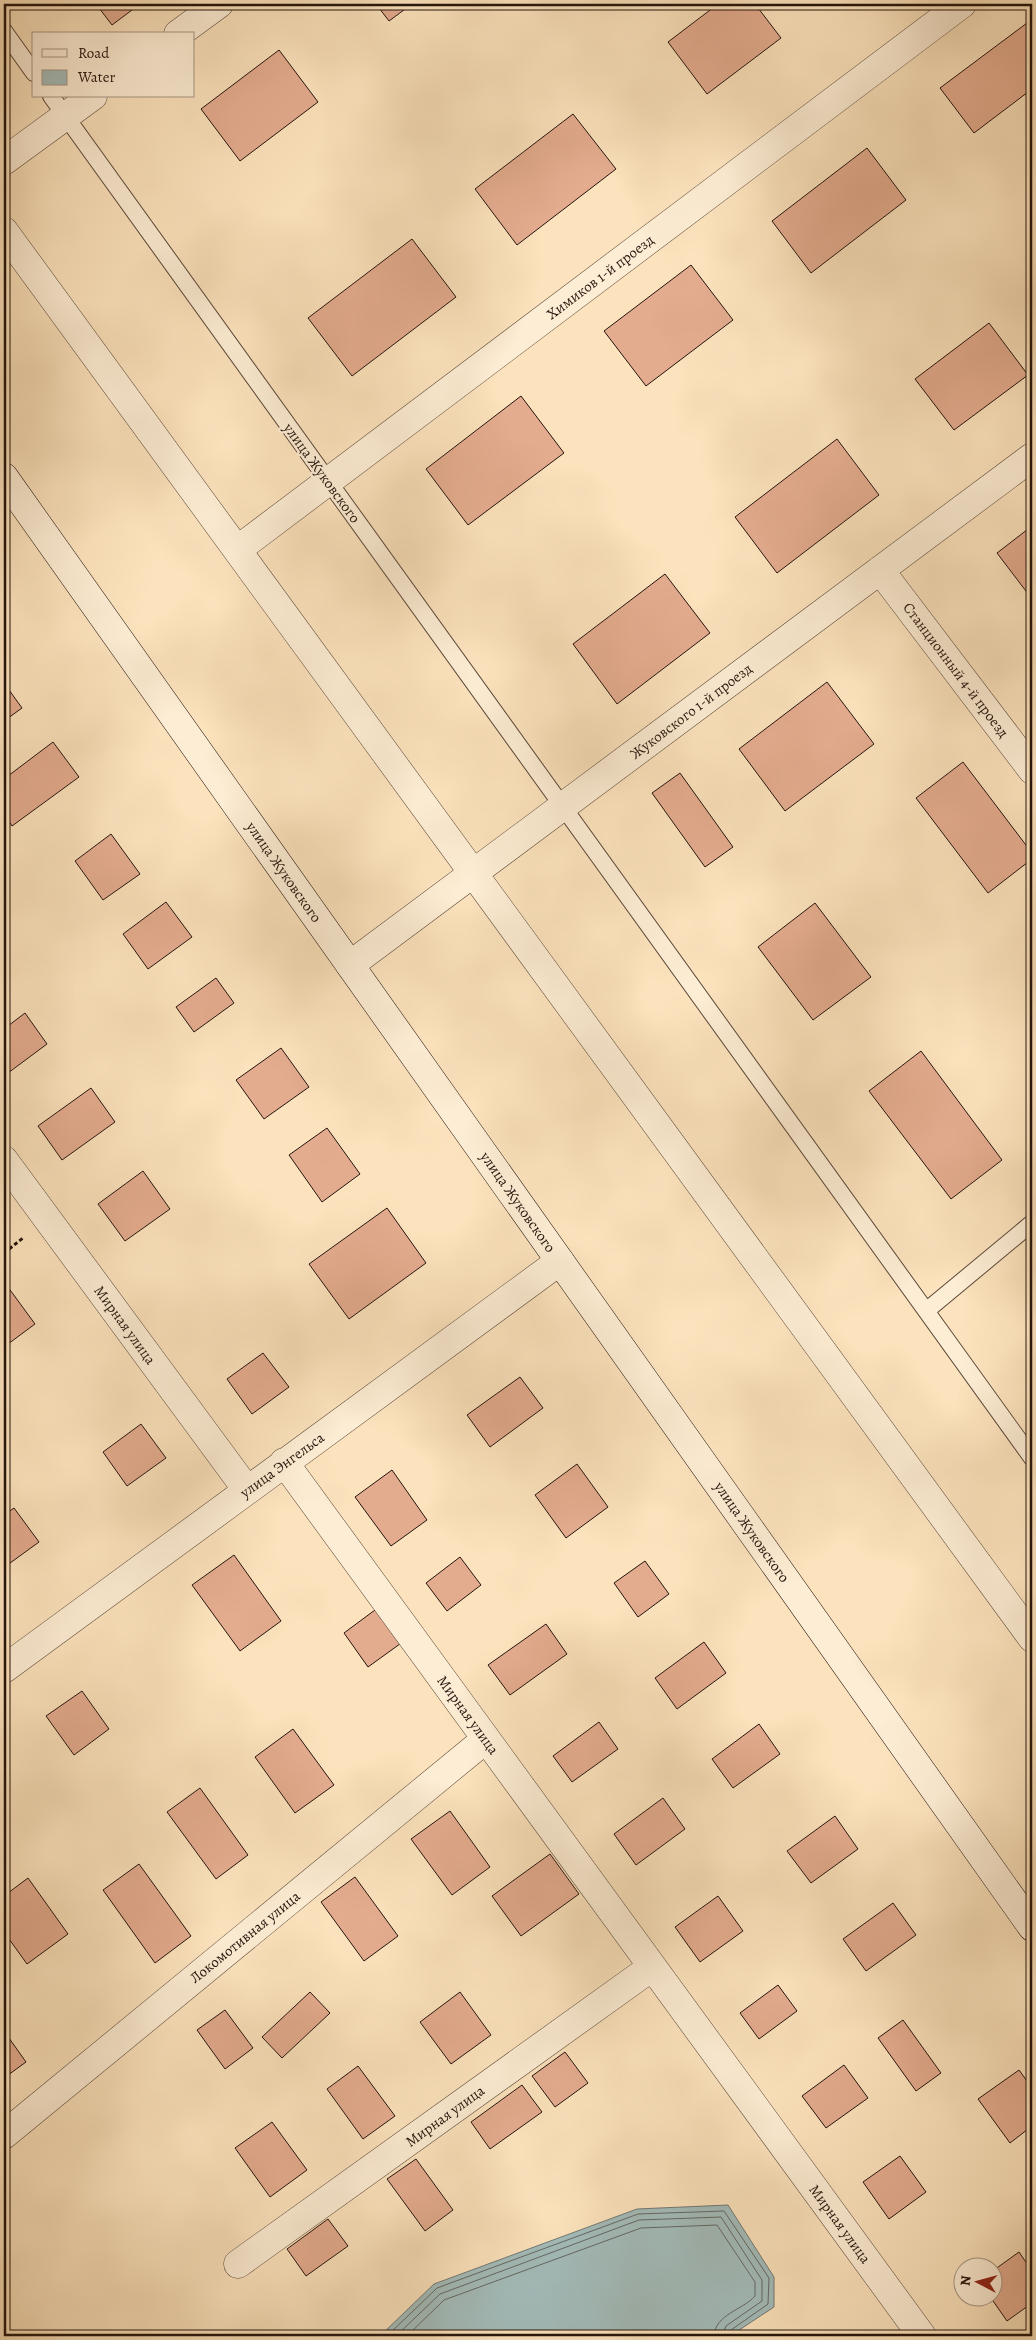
<svg xmlns="http://www.w3.org/2000/svg" width="1036" height="2340" font-family="Alegreya,serif">
  <rect width="100%" height="100%" fill="#fce3bd"/>
  <filter id="stains"><feTurbulence type="fractalNoise" baseFrequency=".004" numOctaves="4"/><feColorMatrix values="0 0 0 0 .2 0 0 0 0 .09 0 0 0 0 .02 0 0 0 .5 -.17"/></filter>
  <radialGradient id="worn" r=".72"><stop offset=".6" stop-color="#630" stop-opacity="0"/><stop offset="1" stop-color="#630" stop-opacity=".3"/></radialGradient>
  <path fill="#a3bcba" stroke="#717975" d="M728 2205 774 2277V2307L730 2336H380L434 2284 637 2209Z"/>
  <g fill="none" stroke-linecap="round" stroke-linejoin="round">
    <path stroke="#646864" stroke-width="1" d="M387 2336 437 2288 638 2214 724 2211 769 2278 768 2304 731 2330 728 2336
      M396 2336 440 2294 639 2220 721 2217 762 2280V2301L726 2326 722 2336
      M407 2336 444 2300 641 2228 717 2225 755 2282V2296C743 2310 715 2314 714 2336"/>
  </g>
  <path fill="#e4ac8f" stroke="#25140d" d="M96 4H140L112 25Z
    M376 4H412L389 21Z
    M718 4H755L781 38 707 94 668 42Z
    M1027 23 1032 30V89L974 133 940 88Z
    M279 50 318 102 240 161 201 109Z
    M573 114 616 169 517 245 475 189Z
    M867 148 906 200 811 273 772 221Z
    M412 239 456 297 352 376 308 318Z
    M691 265 733 320 646 386 604 331Z
    M989 323 1028 375 954 430 915 379Z
    M521 396 564 453 468 525 426 469Z
    M837 439 879 495 777 573 735 517Z
    M1032 526V599L997 553Z
    M665 574 710 633 617 704 573 644Z
    M827 682 874 744 785 811 739 749Z
    M4 683 22 708 4 721Z
    M53 742 79 777 12 826 4 814V779Z
    M963 762 1032 853V859L988 893 916 798Z
    M680 773 733 847 705 867 652 793Z
    M111 834 140 874 103 900 75 861Z
    M166 902 192 937 148 969 123 934Z
    M815 903 871 977 813 1020 758 947Z
    M216 978 234 1003 194 1032 176 1007Z
    M25 1013 47 1044 4 1076V1029Z
    M281 1048 309 1087 264 1119 236 1080Z
    M921 1051 1002 1160 951 1199 869 1091Z
    M91 1088 115 1122 62 1160 38 1126Z
    M327 1128 360 1174 322 1202 289 1155Z
    M143 1171 170 1209 125 1241 98 1204Z
    M387 1208 426 1263 349 1319 309 1264Z
    M5 1283 35 1324 4 1347V1284Z
    M263 1353 289 1387 252 1414 227 1379Z
    M520 1377 543 1408 490 1447 467 1415Z
    M141 1424 166 1458 127 1486 103 1452Z
    M577 1464 608 1507 566 1538 535 1495Z
    M392 1470 427 1520 391 1546 355 1497Z
    M14 1508 39 1542 6 1566 4 1562V1515Z
    M234 1555 281 1621 240 1651 192 1585Z
    M460 1557 481 1585 447 1611 426 1583Z
    M645 1561 669 1594 638 1617 614 1583Z
    M379 1607 404 1641 368 1667 344 1633Z
    M546 1624 567 1654 510 1695 488 1665Z
    M704 1642 726 1673 677 1709 655 1678Z
    M82 1691 109 1729 74 1755 46 1716Z
    M599 1722 618 1749 572 1782 553 1756Z
    M759 1724 780 1754 733 1788 712 1759Z
    M293 1729 334 1785 295 1813 255 1757Z
    M200 1788 248 1855 216 1879 167 1812Z
    M663 1798 685 1829 636 1865 614 1834Z
    M450 1811 490 1867 452 1895 411 1839Z
    M835 1816 858 1849 811 1883 787 1851Z
    M550 1854 579 1894 521 1936 492 1896Z
    M139 1864 191 1936 155 1963 103 1890Z
    M355 1877 398 1936 364 1961 321 1902Z
    M28 1878 68 1934 27 1964 4 1932V1896Z
    M718 1896 743 1931 700 1962 675 1927Z
    M893 1903 916 1935 866 1971 843 1939Z
    M778 1985 797 2011 759 2039 740 2013Z
    M310 1992 330 2013 282 2058 262 2037Z
    M460 1992 491 2035 451 2064 420 2022Z
    M225 2010 253 2048 225 2069 197 2030Z
    M903 2020 941 2073 916 2091 878 2038Z
    M4 2031 26 2062 4 2078Z
    M565 2052 588 2083 555 2107 532 2076Z
    M844 2065 868 2098 826 2128 802 2096Z
    M358 2066 395 2116 363 2139 327 2089Z
    M1019 2070 1032 2088V2126L1010 2143 978 2099Z
    M522 2085 542 2112 490 2149 471 2122Z
    M272 2122 307 2170 270 2197 235 2148Z
    M900 2156 926 2192 889 2219 863 2182Z
    M416 2159 453 2210 425 2231 387 2179Z
    M328 2219 348 2246 306 2276 287 2249Z
    M1019 2252 1032 2271V2303L1007 2321 991 2298H994V2270Z"/>
  <g fill="none" stroke-linecap="round" stroke-linejoin="round">
    <defs>
      <path id="lane" d="M4 31 34 73
        M51 96 1032 1458
        M926 1311 1032 1223"/>
      <path id="street" d="M178 34 219 4
        M4 161 93 96
        M4 231 1032 1638
        M237 550 962 4
        M880 570 1032 770
        M350 965 1032 457
        M4 1160 247 1490
        M284 1462 922 2336
        M4 1669 560 1261
        M4 2135 486 1739
        M238 2264 652 1967"/>
      <path id="secondary" d="M4 477 1032 1927"/>
    </defs>
    <use href="#lane" stroke="#5b4839" stroke-width="18"/>
    <use href="#street" stroke="#5b4839" stroke-width="29"/>
    <use href="#secondary" stroke="#25140d" stroke-width="29"/>
    <path stroke="#25140d" stroke-width="3" stroke-dasharray="4 2.5" stroke-linecap="butt" d="M4 1253 23 1238"/>
    <use href="#lane" stroke="#fdedd4" stroke-width="16"/>
    <use href="#street" stroke="#fdedd4" stroke-width="28"/>
    <use href="#secondary" stroke="#fdedd4" stroke-width="28"/>
  </g>
  <g text-anchor="middle" dominant-baseline="central" stroke-width="4.5" stroke-linejoin="round" paint-order="stroke">
    <g font-size="15" fill="#25140d" stroke="#fdedd4">
      <text transform="translate(600 277) rotate(-37)">Химиков 1-й проезд</text>
      <text transform="translate(322 473) rotate(54)">улица Жуковского</text>
      <text transform="translate(956 670) rotate(53)">Станционный 4-й проезд</text>
      <text transform="translate(691 711) rotate(-37)">Жуковского 1-й проезд</text>
      <text transform="translate(284 872) rotate(55)">улица Жуковского</text>
      <text transform="translate(518 1202) rotate(55)">улица Жуковского</text>
      <text transform="translate(125 1325) rotate(54)">Мирная улица</text>
      <text transform="translate(282 1465) rotate(-36)">улица Энгельса</text>
      <text transform="translate(752 1532) rotate(55)">улица Жуковского</text>
      <text transform="translate(468 1715) rotate(54)">Мирная улица</text>
      <text transform="translate(245 1937) rotate(-39)">Локомотивная улица</text>
      <text transform="translate(445 2116) rotate(-36)">Мирная улица</text>
      <text transform="translate(840 2224) rotate(54)">Мирная улица</text>
    </g>
  </g>
  <rect width="1036" height="2340" fill="none" stroke="#fce3bd" stroke-width="20"/>
  <rect x="5" y="5" width="1026" height="2330" fill="none" stroke="#25140d" stroke-width="2.5"/>
  <rect x="10" y="10" width="1016" height="2320" fill="none" stroke="#25140d"/>
  <rect x="32" y="32" width="162" height="65" fill="#fdedd4" stroke="#a79684"/>
  <rect x="42" y="49" width="25" height="8" fill="#fdedd4" stroke="#a79684"/>
  <text x="78" y="58" font-size="15" fill="#25140d">Road</text>
  <rect x="42" y="70" width="25" height="15" fill="#a3bcba" stroke="#a79684"/>
  <text x="78" y="82" font-size="15" fill="#25140d">Water</text>
  <g transform="translate(978 2282) rotate(276)"><circle r="24" fill="#fdedd4" stroke="#a79684"/>
  <path d="M0-4L9 19L0 12L-9 19Z" fill="#8f2418"/>
  <text y="-8" font-size="14" font-weight="bold" text-anchor="middle" fill="#25140d">N</text>
  </g>
  <rect width="100%" height="100%" filter="url(#stains)"/>
  <rect width="100%" height="100%" fill="url(#worn)"/>
</svg>
